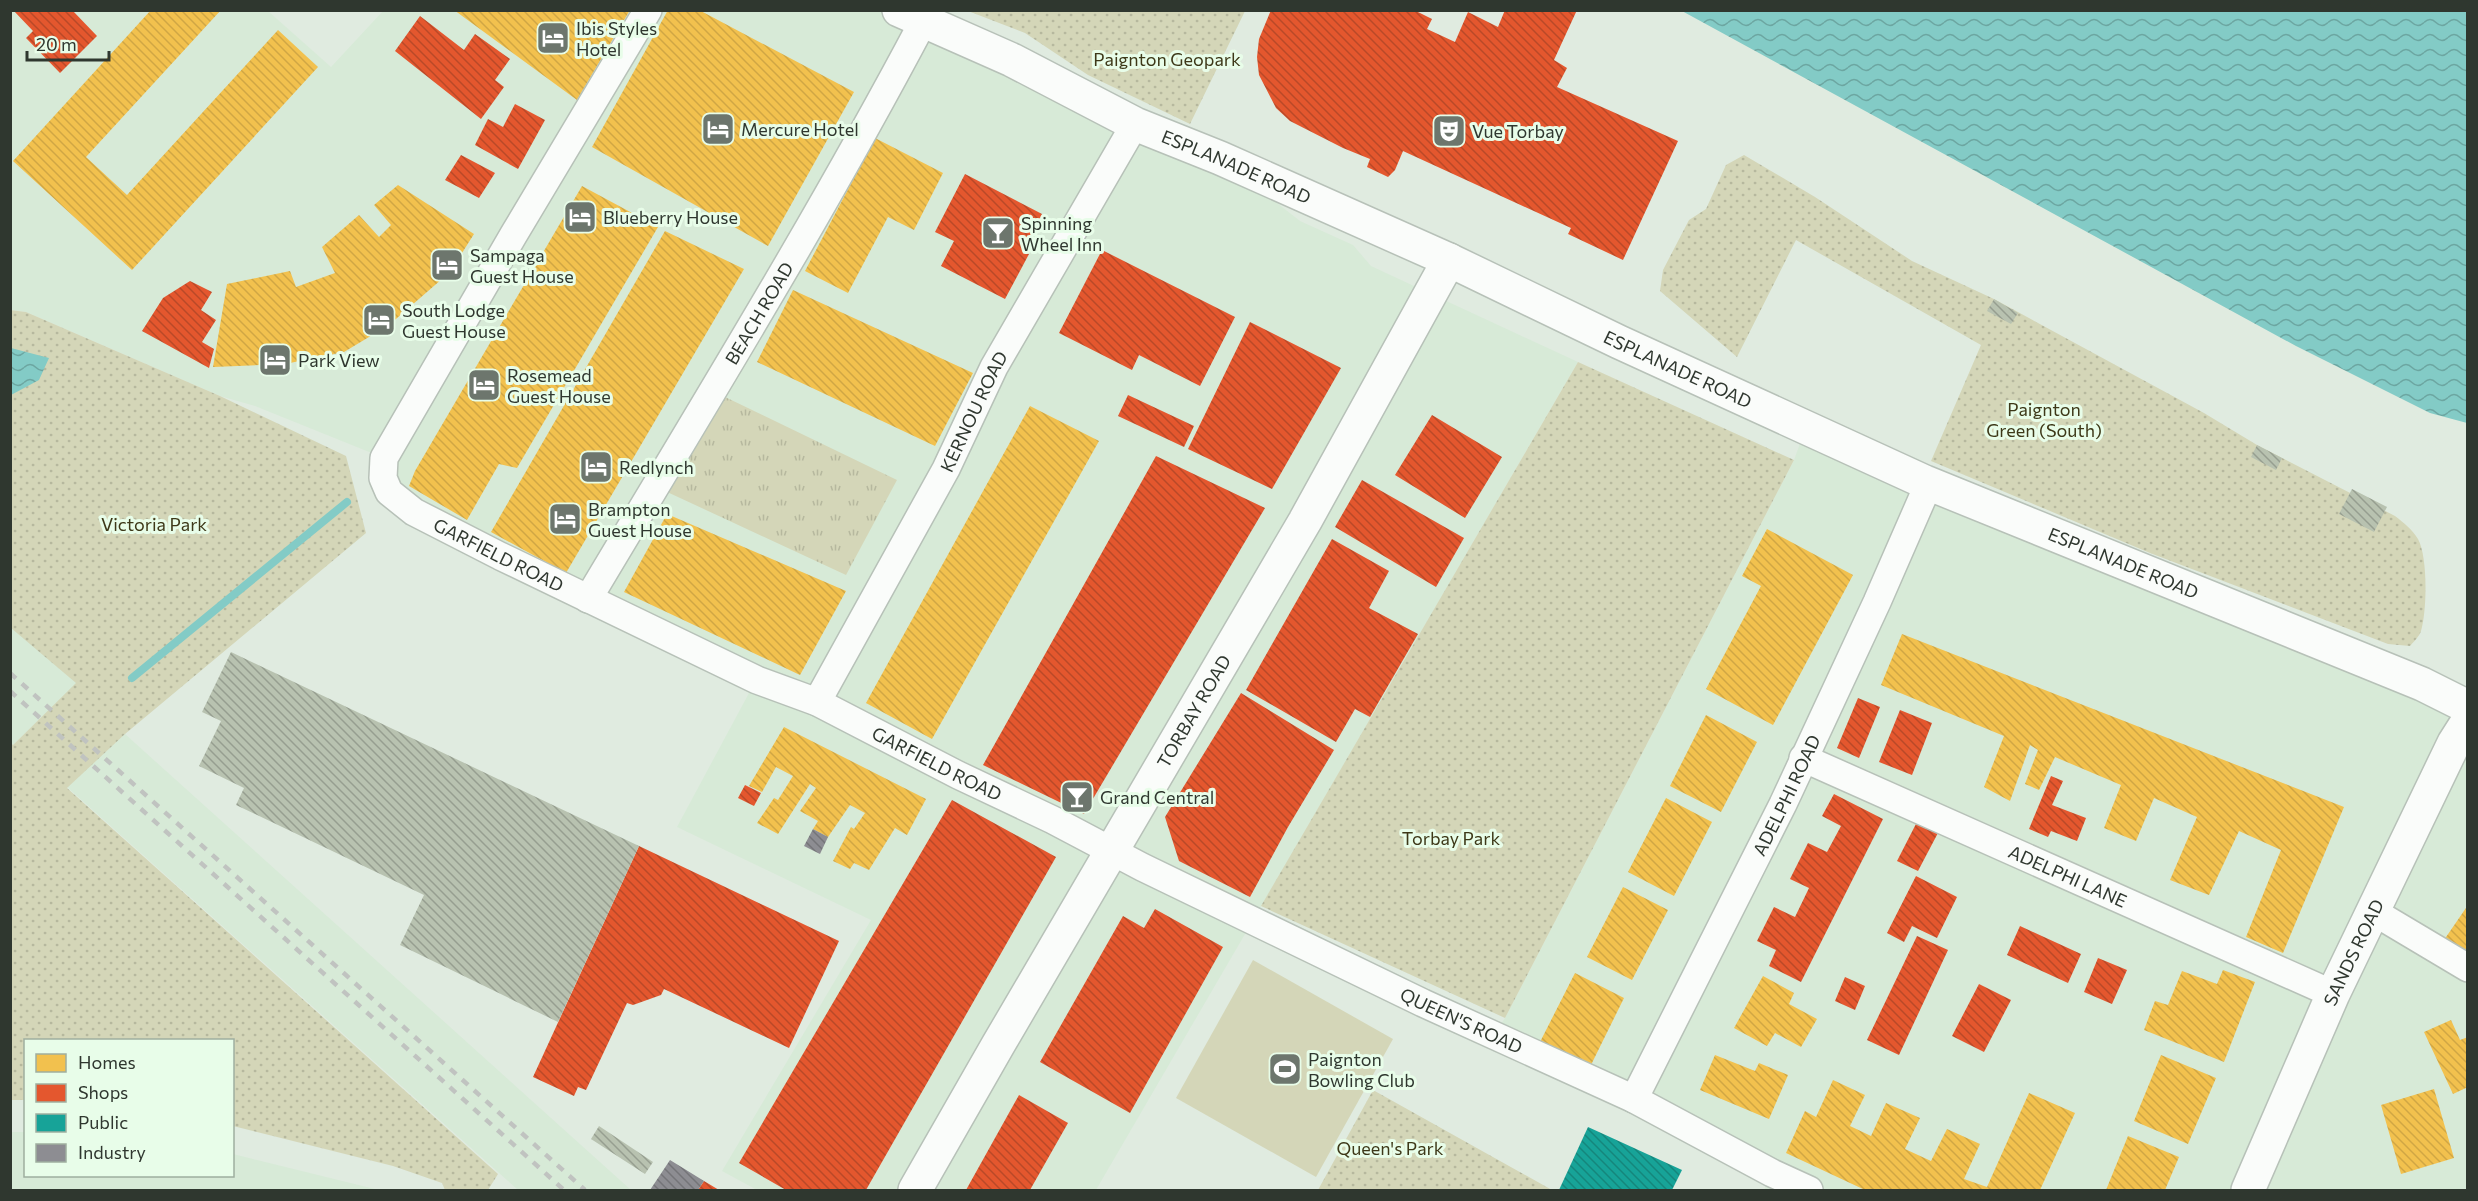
<svg xmlns="http://www.w3.org/2000/svg" width="2478" height="1201" font-family="Commissioner,sans-serif">
  <defs>
    <pattern id="grass-tufts" width="24" height="20" patternUnits="userSpaceOnUse" patternTransform="scale(1.5)"><rect width="24" height="20" fill="#d4d6b8"/><path d="M3 7l-1-3M5 7V3M7 7l1-3M15 17l-1-3M17 17v-4M19 17l1-3" fill="none" stroke="#b6b89e"/></pattern>
    <pattern id="park-dots" width="8" height="8" patternUnits="userSpaceOnUse" patternTransform="scale(1.5)"><rect width="8" height="8" fill="#d4d6b8"/><path d="M2 2h.1M6 6h.1" fill="none" stroke="#b6b89e" stroke-width="1.8" stroke-linecap="round"/></pattern>
    <pattern id="water-waves" width="16" height="10" patternUnits="userSpaceOnUse" patternTransform="scale(1.5)"><rect width="16" height="10" fill="#83cbc6"/><path d="M0 5q4-4 8 0t8 0" fill="none" stroke="#6ca6a1"/></pattern>
    <pattern id="homes-back-hatch" width="6" height="6" patternUnits="userSpaceOnUse" patternTransform="scale(1.5)"><rect width="6" height="6" fill="#f2c14e"/><path d="M-1 5l2 2M0 0l6 6M5-1l2 2" fill="none" stroke="#d0a644"/></pattern>
    <pattern id="shops-back-hatch" width="6" height="6" patternUnits="userSpaceOnUse" patternTransform="scale(1.5)"><rect width="6" height="6" fill="#e4572e"/><path d="M-1 5l2 2M0 0l6 6M5-1l2 2" fill="none" stroke="#b94928"/></pattern>
    <pattern id="public-back-hatch" width="6" height="6" patternUnits="userSpaceOnUse" patternTransform="scale(1.5)"><rect width="6" height="6" fill="#17a398"/><path d="M-1 5l2 2M0 0l6 6M5-1l2 2" fill="none" stroke="#15867c"/></pattern>
    <pattern id="industry-back-hatch" width="6" height="6" patternUnits="userSpaceOnUse" patternTransform="scale(1.5)"><rect width="6" height="6" fill="#8d8d92"/><path d="M-1 5l2 2M0 0l6 6M5-1l2 2" fill="none" stroke="#747478"/></pattern>
    <pattern id="building-back-hatch" width="6" height="6" patternUnits="userSpaceOnUse" patternTransform="scale(1.5)"><rect width="6" height="6" fill="#b8c2b0"/><path d="M-1 5l2 2M0 0l6 6M5-1l2 2" fill="none" stroke="#969e90"/></pattern>
  </defs>
  <rect width="100%" height="100%" fill="#e0ebe0"/>
  <path fill="#d7ead7" d="M10 11H268L331 67 383 11H899L1220 158 1300 221 1353 245 1371 266 1578 362 1096 1190H757L722 1171 871 920 677 827 756 680 414 512 384 458 255 406 220 396 26 312 11 310Z
    M1806 427 2467 707V1190H1764L1772 1173 1494 1035 1505 1018 1794 460Z
    M11 627 77 683 13 745 11 743Z
    M125 734 631 1190H518L67 787Z
    M11 1132H25L26 1176H232L233 1154 379 1190H11Z"/>
  <path fill="url(#grass-tufts)" d="M723 396 897 480 846 575 665 491Z"/>
  <path fill="url(#park-dots)" d="M968 11H1245L1190 124 1088 75 1025 33Z
    M1744 155 1815 197 1912 261 1994 299 2204 413 2257 445 2395 516C2404 523 2412 529 2418 539 2428 557 2427 611 2421 631 2419 637 2414 641 2410 646L2388 644 2150 553 1931 461 1981 345 1796 240 1737 357 1660 291 1663 270 1689 220 1706 209 1726 165Z
    M10 310 26 312 220 396 346 456 366 533 125 734 67 788 498 1174 488 1190H445L442 1183 393 1166 233 1126 232 1040H26L25 1100H11V743L13 745 76 683 11 628Z
    M1578 362 1794 460 1505 1018 1261 906Z
    M1373 1090 1552 1190H1318Z"/>
  <path fill="#d4d6b8" d="M1253 960 1393 1039 1316 1177 1176 1098Z"/>
  <path fill="url(#water-waves)" d="M1682 11H2467V423L2430 413 2296 346Z
    M11 348 49 358 39 380 11 395Z"/>
  <path fill="url(#homes-back-hatch)" d="M151 10H221L86 157 127 195 278 30 318 67 132 270 13 161Z
    M454 10H630L577 100Z
    M668 10H699L854 92 768 246 592 147Z
    M875 138 943 173 914 230 888 217 848 293 805 271Z
    M398 185 474 234 450 272 389 325 344 352 285 364 213 367 227 284 290 271 296 287 335 273 322 247 359 215 379 237 391 225 374 205Z
    M582 186 658 227 517 468 499 464 467 520 409 486 415 471Z
    M665 231 744 269 566 573 491 532Z
    M793 290 973 373 935 446 757 362Z
    M1030 406 1099 441 932 739 866 703Z
    M667 514 846 591 800 675 624 592Z
    M1767 529 1853 575 1773 725 1706 689 1761 586 1742 576Z
    M1902 634 2344 807 2283 953 2246 937 2281 850 2239 831 2209 895 2170 880 2197 817 2154 798 2136 841 2104 828 2121 785 2055 757 2039 790 2025 784 2038 750 2030 745 2010 801 1984 787 2004 736 1881 685Z
    M1706 715 1757 742 1721 812 1670 786Z
    M784 727 926 799 907 835 895 828 869 870 854 863 850 869 833 861 851 827 854 829 865 813 850 805 828 837 813 829 818 821 800 811 816 788 810 784 778 834 757 823 774 798 778 800 793 776 776 767 762 792 749 786Z
    M1666 798 1712 822 1674 896 1628 872Z
    M1623 887 1668 910 1632 980 1587 957Z
    M2468 905V954L2444 940Z
    M2223 970 2255 982 2224 1062 2144 1030 2155 1001 2168 1005 2182 971 2217 984Z
    M1575 973 1624 998 1590 1067 1540 1042Z
    M1763 976 1794 993 1789 1004 1817 1019 1801 1047 1775 1033 1767 1046 1734 1028Z
    M2451 1020 2460 1040 2468 1037V1087L2453 1094 2424 1032Z
    M1715 1055 1755 1071 1759 1063 1788 1075 1769 1119 1700 1090Z
    M2161 1055 2216 1078 2188 1144 2134 1121Z
    M1833 1080 1865 1095 1850 1126 1871 1136 1886 1103 1920 1118 1905 1149 1931 1161 1947 1129 1980 1144 1964 1179 1987 1187 2029 1093 2075 1113 2040 1190H1865L1786 1153 1805 1111 1816 1117Z
    M2434 1089 2454 1158 2401 1174 2381 1105Z
    M2128 1136 2179 1157 2165 1190H2106Z"/>
  <path fill="url(#shops-back-hatch)" d="M13 10H72L97 36 60 73 26 38 33 31Z
    M1271 10H1414L1432 19 1427 29 1455 42 1468 12 1498 27 1505 10H1577L1554 60 1567 68 1557 87 1678 141 1623 260 1568 234 1571 228 1403 151 1395 170 1388 177 1367 167 1370 159 1343 148 1290 121 1276 108 1259 75 1257 57 1259 39Z
    M420 16 464 50 475 34 510 59 495 80 504 87 481 119 395 51Z
    M515 104 545 120 518 169 475 145 488 119 503 127Z
    M461 155 495 173 479 198 445 180Z
    M965 174 1042 214 1024 251 1029 254 1005 299 941 266 954 241 935 232Z
    M1102 250 1235 317 1200 386 1139 355 1132 370 1059 333Z
    M190 281 212 292 201 310 216 320 202 342 214 349 209 368 142 331 163 298Z
    M1250 322 1341 368 1272 489 1188 449Z
    M1128 395 1194 426 1184 447 1118 416Z
    M1432 415 1502 457 1465 518 1395 475Z
    M1156 456 1265 508 1084 814 983 765Z
    M1362 480 1464 538 1436 587 1335 527Z
    M1332 539 1389 571 1369 608 1418 634 1370 717 1355 709 1336 742 1246 690Z
    M1241 693 1334 750 1288 827 1250 897 1179 861 1165 817Z
    M1858 698 1880 707 1859 758 1837 748Z
    M1900 710 1932 723 1912 775 1879 762Z
    M2051 776 2063 781 2052 805 2086 818 2077 841 2051 831 2048 837 2029 829Z
    M745 785 761 793 754 806 738 798Z
    M1834 794 1883 819 1801 982 1769 966 1776 950 1757 941 1774 907 1795 917 1809 888 1790 879 1808 843 1827 852 1841 826 1822 816Z
    M952 800 1056 857 866 1190H786L739 1163Z
    M1918 820 1939 831 1918 871 1897 861Z
    M639 846 839 941 789 1048 664 989 661 995 633 1005 627 1003 586 1090 578 1087 574 1096 533 1077Z
    M1916 876 1957 897 1937 938 1912 926 1904 942 1887 933Z
    M1155 909 1223 947 1130 1113 1040 1062 1123 916 1144 928Z
    M2020 926 2081 954 2068 983 2007 955Z
    M1917 936 1948 950 1899 1055 1867 1040Z
    M2098 958 2127 970 2112 1004 2084 992Z
    M1845 977 1865 986 1855 1010 1835 1001Z
    M1979 984 2011 1000 1984 1052 1952 1036Z
    M1019 1095 1068 1123 1030 1190H966Z
    M704 1181 719 1190H698Z"/>
  <path fill="url(#public-back-hatch)" d="M1588 1127 1682 1170 1672 1190H1559Z"/>
  <path fill="url(#industry-back-hatch)" d="M813 829 828 837 820 854 804 846Z
    M670 1160 704 1181 698 1190H650Z"/>
  <g fill="none" stroke-linecap="round" stroke-linejoin="round">
    <path stroke="#83cbc6" stroke-width="8" d="M132 678 347 502"/>
  </g>
  <path fill="url(#building-back-hatch)" d="M1994 299 2018 313 2011 324 1987 311Z
    M2257 445 2282 458 2276 470 2251 457Z
    M2352 489 2387 507 2374 532 2339 514Z
    M231 652 639 846 558 1022 400 945 424 895 236 805 244 788 199 766 221 721 202 712Z
    M599 1126 653 1162 645 1174 591 1139Z"/>
  <g fill="none" stroke-linecap="round" stroke-linejoin="round">
    <defs>
      <g id="minor">
        <path id="s1" d="M648 10 514 234 384 458 383 478 389 492 414 512 500 556 757 680 817 702 958 775 1053 820 1142 867 1423 1003 1634 1099 1772 1173 1809 1190"/>
        <path id="s2" d="M588 599C702 408 819 219 923 22"/>
        <path id="s3" d="M817 702 946 469 994 367 1135 124"/>
        <path id="s4" d="M1803 758 2333 994"/>
        <path d="M2374 912 2468 968"/>
        <path id="s5" d="M1634 1099 1783 804 1877 602 1929 483"/>
      </g>
      <g id="secondary">
        <path id="s6" d="M899 10 1012 60 1135 124 1220 158 1449 260 1619 342 1925 482 2422 684 2468 707"/>
        <path id="s7" d="M915 1190 998 1045 1305 521 1449 260"/>
        <path id="s8" d="M2248 1190 2333 994 2454 743 2468 721"/>
      </g>
    </defs>
    <use href="#minor" stroke="#b7c1b8" stroke-width="30"/>
    <use href="#secondary" stroke="#b7c1b8" stroke-width="36"/>
    <use href="#minor" stroke="#fafcfa" stroke-width="27"/>
    <use href="#secondary" stroke="#fafcfa" stroke-width="33"/>
    <path stroke="#c0c3c0" stroke-width="4.5" stroke-dasharray="8 8" stroke-linecap="butt" d="M10 673 585 1190
      M10 691 564 1190"/>
  </g>
  <defs>
    <symbol id="hotel-square" viewBox="-11 -11 22 22"><rect x="-9" y="-9" width="18" height="18" rx="4" fill="#6d766d" stroke="#e8fde9"/><path d="M-6-4.5h1.5V1H6V5H4.5V3h-9V5H-6ZM-4 0a1.8 1.8 0 1 1 3.6 0ZM.5 0V-2.5h3Q6-2.5 6 0Z" fill="#fff"/></symbol>
    <symbol id="theatre-square" viewBox="-11 -11 22 22"><rect x="-9" y="-9" width="18" height="18" rx="4" fill="#6d766d" stroke="#e8fde9"/><path d="M-5-5.5Q0-4 5-5.5V0Q5 5 0 6Q-5 5-5 0ZM-3.3-2.5H-1v1.5H-3.3ZM1-2.5H3.3v1.5H1ZM-2.8 1Q0 5.5 2.8 1Z" fill="#fff"/></symbol>
    <symbol id="bar-square" viewBox="-11 -11 22 22"><rect x="-9" y="-9" width="18" height="18" rx="4" fill="#6d766d" stroke="#e8fde9"/><path d="M-6-5H6L.8 .8V4.5H3.5V6h-7V4.5H-.8V.8Z" fill="#fff"/></symbol>
    <symbol id="stadium-square" viewBox="-11 -11 22 22"><rect x="-9" y="-9" width="18" height="18" rx="4" fill="#6d766d" stroke="#e8fde9"/><path d="M0-5a6.5 5 0 1 0 0 10a6.5 5 0 1 0 0-10ZM-3.5-1.8h7v3.6h-7Z" fill="#fff"/></symbol>
  </defs>
  <g fill-rule="evenodd">
    <use href="#hotel-square" x="534" y="19" width="38" height="38"/>
    <use href="#hotel-square" x="699" y="110" width="38" height="38"/>
    <use href="#theatre-square" x="1430" y="112" width="38" height="38"/>
    <use href="#hotel-square" x="561" y="198" width="38" height="38"/>
    <use href="#bar-square" x="979" y="214" width="38" height="38"/>
    <use href="#hotel-square" x="428" y="246" width="38" height="38"/>
    <use href="#hotel-square" x="360" y="301" width="38" height="38"/>
    <use href="#hotel-square" x="256" y="341" width="38" height="38"/>
    <use href="#hotel-square" x="465" y="366" width="38" height="38"/>
    <use href="#hotel-square" x="577" y="448" width="38" height="38"/>
    <use href="#hotel-square" x="546" y="500" width="38" height="38"/>
    <use href="#bar-square" x="1058" y="778" width="38" height="38"/>
    <use href="#stadium-square" x="1266" y="1050" width="38" height="38"/>
  </g>
  <g text-anchor="middle" dominant-baseline="central" stroke-width="6" stroke-linejoin="round" paint-order="stroke">
    <g font-size="18" fill="#2f372f" stroke="#e8fde9" text-anchor="start">
      <text x="576" y="28">Ibis Styles<tspan x="576" dy="21">Hotel</tspan></text>
      <text x="741" y="129">Mercure Hotel</text>
      <text x="1472" y="131">Vue Torbay</text>
      <text x="603" y="217">Blueberry House</text>
      <text x="1021" y="223">Spinning<tspan x="1021" dy="21">Wheel Inn</tspan></text>
      <text x="470" y="255">Sampaga<tspan x="470" dy="21">Guest House</tspan></text>
      <text x="402" y="310">South Lodge<tspan x="402" dy="21">Guest House</tspan></text>
      <text x="298" y="360">Park View</text>
      <text x="507" y="375">Rosemead<tspan x="507" dy="21">Guest House</tspan></text>
      <text x="619" y="467">Redlynch</text>
      <text x="588" y="509">Brampton<tspan x="588" dy="21">Guest House</tspan></text>
      <text x="1100" y="797">Grand Central</text>
      <text x="1308" y="1059">Paignton<tspan x="1308" dy="21">Bowling Club</tspan></text>
    </g>
    <g font-size="18" fill="#3d3818" stroke="#e8fde9">
      <text x="1167" y="59">Paignton Geopark</text>
      <text x="2044" y="409">Paignton<tspan x="2044" dy="21">Green (South)</tspan></text>
      <text x="154" y="524">Victoria Park</text>
      <text x="1451" y="838">Torbay Park</text>
      <text x="1390" y="1148">Queen's Park</text>
    </g>
    <g font-size="18" fill="#2f372f" stroke="#e8fde9">
      <text stroke="none"><textPath href="#s6" startOffset="372">ESPLANADE ROAD</textPath></text>
      <text stroke="none"><textPath href="#s2" startOffset="333">BEACH ROAD</textPath></text>
      <text stroke="none"><textPath href="#s6" startOffset="858">ESPLANADE ROAD</textPath></text>
      <text stroke="none"><textPath href="#s3" startOffset="330">KERNOU ROAD</textPath></text>
      <text stroke="none"><textPath href="#s1" startOffset="682">GARFIELD ROAD</textPath></text>
      <text stroke="none"><textPath href="#s6" startOffset="1344">ESPLANADE ROAD</textPath></text>
      <text stroke="none"><textPath href="#s7" startOffset="554">TORBAY ROAD</textPath></text>
      <text stroke="none"><textPath href="#s1" startOffset="1168">GARFIELD ROAD</textPath></text>
      <text stroke="none"><textPath href="#s5" startOffset="340">ADELPHI ROAD</textPath></text>
      <text stroke="none"><textPath href="#s4" startOffset="290">ADELPHI LANE</textPath></text>
      <text stroke="none"><textPath href="#s8" startOffset="260">SANDS ROAD</textPath></text>
      <text stroke="none"><textPath href="#s1" startOffset="1752">QUEEN'S ROAD</textPath></text>
    </g>
  </g>
  <rect width="2478" height="1201" fill="none" stroke="#2f372f" stroke-width="24"/>
  <rect x="24" y="1039" width="210" height="138" fill="#e8fde9" stroke="#9eae9f" stroke-width="1.5"/>
  <rect x="36" y="1054" width="30" height="18" fill="#f2c14e" stroke="#9eae9f" stroke-width="1.5"/>
  <text x="78" y="1069" font-size="18" fill="#2f372f">Homes</text>
  <rect x="36" y="1084" width="30" height="18" fill="#e4572e" stroke="#9eae9f" stroke-width="1.5"/>
  <text x="78" y="1099" font-size="18" fill="#2f372f">Shops</text>
  <rect x="36" y="1114" width="30" height="18" fill="#17a398" stroke="#9eae9f" stroke-width="1.5"/>
  <text x="78" y="1129" font-size="18" fill="#2f372f">Public</text>
  <rect x="36" y="1144" width="30" height="18" fill="#8d8d92" stroke="#9eae9f" stroke-width="1.5"/>
  <text x="78" y="1159" font-size="18" fill="#2f372f">Industry</text>
  <path d="M27 51v9h82v-9" fill="none" stroke="#2f372f" stroke-width="3"/>
  <text x="36" y="51" font-size="18" fill="#2f372f" stroke="#e8fde9" stroke-width="4.5" paint-order="stroke">20 m</text>
</svg>
